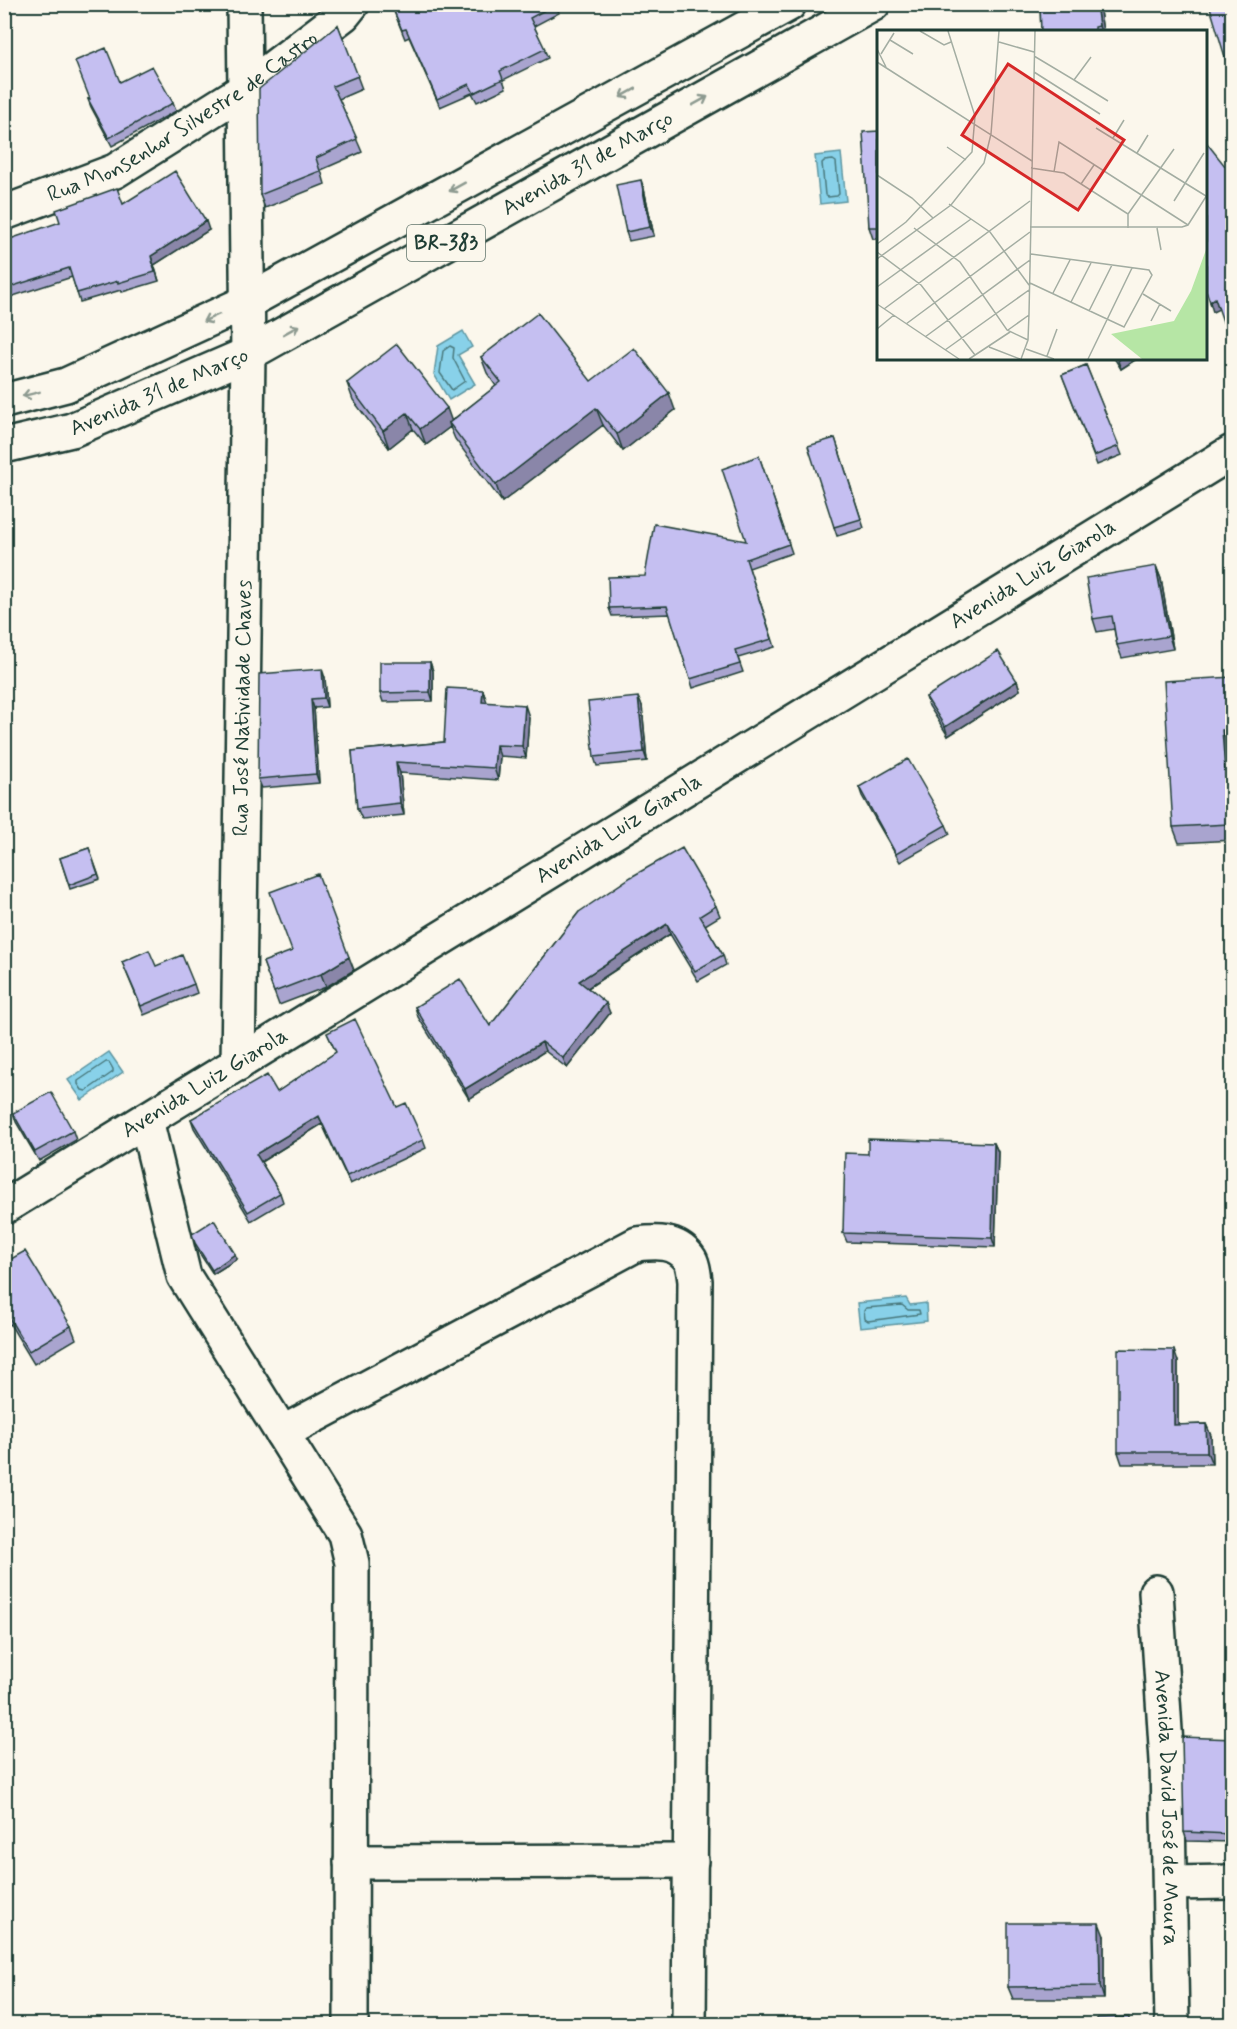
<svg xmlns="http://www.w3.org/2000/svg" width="1237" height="2029" font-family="Mynerve,sans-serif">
  <rect width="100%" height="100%" fill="#fbf7ec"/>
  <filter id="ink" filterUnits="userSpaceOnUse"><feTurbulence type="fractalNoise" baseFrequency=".0167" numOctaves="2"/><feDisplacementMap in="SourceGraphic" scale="12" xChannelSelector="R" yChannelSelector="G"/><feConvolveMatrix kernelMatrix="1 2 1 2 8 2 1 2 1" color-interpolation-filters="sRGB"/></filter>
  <g filter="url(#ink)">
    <path fill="#88d1e9" stroke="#5e96a1" stroke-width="1.5" d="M841 153 846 201 820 204 815 156Z
      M463 331 472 347 458 355 475 384 449 400 434 374 438 346Z
      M109 1052 123 1072 82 1100 68 1080Z
      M906 1298 910 1305 926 1303 927 1321 860 1328 857 1303Z"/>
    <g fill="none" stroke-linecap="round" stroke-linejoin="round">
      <path stroke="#49787c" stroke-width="1.5" d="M833 160 836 162 839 194 837 196 828 197 825 195 822 163 824 161Z
        M450 346 454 348 453 358 465 381 452 390 440 373 443 351Z
        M106 1062H109L113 1069V1072L86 1091 82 1090 78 1084V1081Z
        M902 1305 908 1310H919L920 1314 868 1321 865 1319 864 1311 866 1308Z"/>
      <defs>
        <g id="minor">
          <path id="s1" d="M4 213 115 171 244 90 344 14 352 4"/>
          <path id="s2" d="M238 1064 248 354 244 4"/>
          <path d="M146 1120 184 1276 345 1534 352 1563 351 2024"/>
          <path id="s3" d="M4 1207 1232 452"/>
          <path d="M282 1433 637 1244C656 1242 676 1240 689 1258 693 1263 694 1274 695 1281L689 2024"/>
          <path id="s4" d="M1156 1592 1167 1761 1172 2024"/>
          <path d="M351 1862 691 1861"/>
          <path d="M1170 1883 1232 1882"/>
        </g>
        <g id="major">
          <path d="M4 401 66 385 247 302 789 4"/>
          <path id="s5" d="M4 446 72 430 248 354 873 4"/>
        </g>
      </defs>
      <use href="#minor" stroke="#1f3d34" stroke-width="38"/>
      <use href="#major" stroke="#1f3d34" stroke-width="38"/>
      <use href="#minor" stroke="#fbf7ec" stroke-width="33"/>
      <use href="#major" stroke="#fbf7ec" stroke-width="33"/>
    </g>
    <path fill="#a9a4cf" stroke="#1f3d34" stroke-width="1.5" d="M391 4H568L558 10 559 13 534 26 548 58 503 80 506 88 477 102 472 93 440 107 409 37 405 39Z
      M1040 4H1099L1103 32H1041Z
      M1233 4V79L1228 67Z
      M338 25 362 89 339 99 362 152 321 170 325 184 265 208 260 195Z
      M120 82 173 103 176 111 112 146 91 107 88 99Z
      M879 131V239H873L869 227Z
      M644 189 654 236 629 241 626 232Z
      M123 204 209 230 154 265 159 281 122 292 121 290 80 302 72 277 4 299V241Z
      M481 357 591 381 675 410 623 451 603 425 502 502 455 439 450 427 426 445 413 429 389 448 353 400 347 383 451 421 496 386 487 373Z
      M1114 358H1138L1121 369Z
      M1086 365 1122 455 1097 465 1062 375Z
      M835 438 864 528 837 536 834 527Z
      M759 456 792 553 749 568 775 647 738 658 743 672 693 688 670 614 612 616 609 608 746 541Z
      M1156 566 1161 579 1173 649 1122 658 1117 645 1114 629 1097 632 1093 619Z
      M430 662 433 671V701L383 702 380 693Z
      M1233 677V745L1228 746 1233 812V840L1179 843 1173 827Z
      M325 678 327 707 314 708 319 783 262 788 258 779Z
      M1017 681 1020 690 948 736 929 706 926 697Z
      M487 703 529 717 526 758 500 756 498 780 400 773 404 815 362 819 357 808 352 751 444 742Z
      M642 706 647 761 597 766 594 757Z
      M859 787 946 825 950 834 900 862 862 796Z
      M89 848 100 879 70 889 60 858Z
      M716 906 720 916 705 925 723 955 726 965 698 981 670 934 588 988 610 1013 567 1068 545 1051 469 1099 418 1017 415 1007 490 1026 579 912Z
      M122 962 194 984 197 993 144 1015Z
      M263 962 354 970 326 987 279 1005Z
      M327 1033 397 1107 423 1140 426 1148 350 1184 322 1124 261 1162 280 1193 283 1202 251 1221 194 1128 191 1119 277 1092 336 1052Z
      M13 1113 73 1131 76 1140 39 1161 16 1122Z
      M994 1143 998 1152 995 1247 847 1242 843 1233 868 1154Z
      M195 1243 237 1259 213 1274 196 1248Z
      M4 1263 71 1326 76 1339 34 1364 10 1324 4 1328Z
      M1178 1362V1425L1206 1424 1211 1436 1212 1464H1122L1118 1452Z
      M1233 1739V1842L1187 1841 1184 1832Z
      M1104 1936V1999H1013L1008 1987Z"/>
    <path fill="#8a86a9" stroke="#1f3d34" stroke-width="1.5" d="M1096 4H1099L1103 32H1101L1099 26Z
      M641 180 644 189 654 236 650 227Z
      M206 221 209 230 154 265 159 281 151 256Z
      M1215 298 1219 309 1213 312 1210 302Z
      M1121 358H1138L1121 369 1118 361Z
      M669 393 675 410 623 451 617 434Z
      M447 408 453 425 449 423 450 427 426 445 420 429Z
      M596 408 603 425 502 502 496 485Z
      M407 413 413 429 389 448 383 431Z
      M1156 566 1161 579 1173 649 1169 636Z
      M430 662 433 671V701L430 692Z
      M322 669 325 678 327 707 324 698Z
      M1017 681 1020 690 948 736 945 727Z
      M483 690 487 702 486 714 482 702Z
      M638 697 642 706 647 761 644 752Z
      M311 699 314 708 319 783 316 774Z
      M525 705 529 717 526 758 522 746Z
      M1222 730 1228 746 1233 812V835L1229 824Z
      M496 745 500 756 498 780 494 768Z
      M396 762 400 773 404 815 400 803Z
      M667 924 670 934 583 991 579 981Z
      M349 957 354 970 326 987 321 974Z
      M606 1003 610 1013 567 1068 563 1058Z
      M542 1042 545 1051 469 1099 465 1089Z
      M319 1116 322 1124 259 1163 256 1154Z
      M994 1143 998 1152 995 1247 992 1238Z
      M235 1254 237 1259 213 1274 212 1270Z
      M1174 1350 1178 1362V1437L1174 1425Z
      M1206 1424 1211 1436 1212 1464 1207 1452Z
      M1231 1812 1233 1818V1841L1230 1834Z
      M1099 1923 1104 1936V1999L1100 1986Z"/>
    <path fill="#c5bff1" stroke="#1f3d34" stroke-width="1.5" d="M391 4H556L530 18 545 49 500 71 503 79 474 93 469 84 437 99 406 29 402 30Z
      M1040 4H1096L1099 26 1095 27V32H1041Z
      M1209 4H1233V66L1228 67Z
      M338 25 358 76 333 86 357 139 316 158 320 171 260 195 259 89Z
      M106 48 120 82 152 66 173 103 109 138 88 99H90L75 61Z
      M879 131V227H869L863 132Z
      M1206 142 1225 166 1233 164V351L1215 298 1210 302 1206 290Z
      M175 171 206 221 151 256 155 272 118 283V281L77 293 69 268 4 289V241L60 222 56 210 117 188 123 204Z
      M641 180 650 227 626 232 616 185Z
      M538 313 591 381 634 348 669 393 617 434 596 408 496 485 449 423 501 382 481 357Z
      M397 344 447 408 420 429 407 413 383 431 347 383Z
      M1086 365 1119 446 1094 456 1062 375Z
      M835 438 861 519 834 527 808 446Z
      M759 456 789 544 746 559 772 639 735 650 740 664 690 679 667 606 609 608 608 577 645 576 654 524 746 541 722 469Z
      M1156 566 1169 636 1117 645 1112 616 1093 619 1086 578Z
      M998 651 1017 681 945 727 926 697Z
      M380 662H430V692L380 693Z
      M322 669 324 698 311 699 316 774 258 779 259 674Z
      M1233 677V730H1222L1229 824 1173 827 1164 681Z
      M447 688 483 690 482 702 525 705 522 746 496 745 494 768 396 762 400 803 357 808 352 751 444 742Z
      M638 697 644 752 594 757 588 702Z
      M908 759 946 825 896 854 859 787Z
      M89 848 98 874 69 885 60 858Z
      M682 848 716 906 700 916 723 955 695 971 667 924 579 981 606 1003 563 1058 542 1042 465 1089 415 1007 460 979 490 1026 579 912 631 877Z
      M318 874 349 957 321 974 274 992 263 962 292 951 270 892Z
      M149 950 156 966 182 955 194 984 141 1006 122 962Z
      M355 1019 397 1107 406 1103 423 1140 347 1176 319 1116 256 1154 280 1193 248 1212 191 1119 267 1075 277 1092 336 1052 327 1033Z
      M51 1092 73 1131 35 1152 13 1113Z
      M868 1139 994 1143 992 1238 843 1233 845 1153 868 1154Z
      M214 1220 235 1254 212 1270 195 1243 192 1234Z
      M25 1251 71 1326 29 1351 5 1311 4 1312V1263Z
      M1118 1349 1174 1350V1425L1206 1424 1207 1452H1118Z
      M1182 1737 1233 1739V1812H1231L1230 1834 1184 1832Z
      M1008 1923H1099L1100 1986 1008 1987Z
      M1129 2017V2025H1097V2018Z"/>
    <defs><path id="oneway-shaft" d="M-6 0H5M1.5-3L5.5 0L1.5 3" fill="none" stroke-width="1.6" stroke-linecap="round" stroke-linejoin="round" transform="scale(1.5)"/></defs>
    <g stroke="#8d9a90">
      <use href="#oneway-shaft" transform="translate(628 93) rotate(151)"/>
      <use href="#oneway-shaft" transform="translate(700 101) rotate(-29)"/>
      <use href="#oneway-shaft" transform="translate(457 187) rotate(151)"/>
      <use href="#oneway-shaft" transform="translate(211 318) rotate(155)"/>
      <use href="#oneway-shaft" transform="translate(291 330) rotate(-29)"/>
      <use href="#oneway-shaft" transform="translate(31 394) rotate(166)"/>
    </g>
  </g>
  <g text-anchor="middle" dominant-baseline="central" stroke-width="6" stroke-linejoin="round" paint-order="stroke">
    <rect fill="#fbf7ec" stroke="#61756b" stroke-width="1.5" x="407" y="225" width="78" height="36" rx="4.5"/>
    <g font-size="21" font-weight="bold" fill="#1f3d34">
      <text x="446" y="243">BR-383</text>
    </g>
    <g font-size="22" fill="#1f3d34" stroke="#fbf7ec">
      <text stroke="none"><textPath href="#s1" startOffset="204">Rua Monsenhor Silvestre de Castro</textPath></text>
      <text stroke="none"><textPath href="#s5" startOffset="651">Avenida 31 de Março</textPath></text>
      <text stroke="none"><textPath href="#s5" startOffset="165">Avenida 31 de Março</textPath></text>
      <text stroke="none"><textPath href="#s3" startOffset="1208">Avenida Luiz Giarola</textPath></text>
      <text stroke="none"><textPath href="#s2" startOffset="356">Rua José Natividade Chaves</textPath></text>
      <text stroke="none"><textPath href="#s3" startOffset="722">Avenida Luiz Giarola</textPath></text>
      <text stroke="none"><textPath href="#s3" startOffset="236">Avenida Luiz Giarola</textPath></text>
      <text stroke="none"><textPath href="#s4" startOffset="216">Avenida David José de Moura</textPath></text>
    </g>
  </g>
  <g transform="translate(877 30)">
    <rect width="330" height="330" fill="#fbf7ec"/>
    <path d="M330 217V329H265L234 304 297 291 314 261Z" fill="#b6e6a5"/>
    <path fill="none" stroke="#a3ada2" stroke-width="1.5" d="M43 1 67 15 74 12M13 10 36 24M122 12 157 22M0 19 9 37M4 24 17 3M157 26 197 50 214 27M0 32 155 131M157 42 223 84M197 50 231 71M219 98 329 166M236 108 247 90M70 117 89 130M260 123 271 105M154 138 187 143 251 184V198M177 142 182 112 311 195M0 145 35 168 56 188M204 154 217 135M297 171 327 123M72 174 113 202 152 255M251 184 297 119M153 197H305L311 195 330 165M37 198 83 232 130 300 151 310M280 198 284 220M0 214 29 192 95 122 98 86 71 1M0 222 44 255 98 325M0 229 74 175 107 133 114 104 122 1M153 253 247 297 275 245 272 240 154 224M0 257 94 189M176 263 193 230M266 264 294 281M194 272 214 233M0 274 82 329M7 279 153 171M212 281 235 235M274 291 283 274M29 294 153 202M0 299 17 285M131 300 152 285M48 307 153 230M112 317 143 329M149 319 177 329M68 320 152 260M170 326 180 299M92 329 133 302M144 329 151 310 152 284 158 1M211 329 255 238"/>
    <path fill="#d62828" fill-opacity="0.15" stroke="#d62828" stroke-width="3" d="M131 34 247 110 201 180 85 105Z"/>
    <rect width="330" height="330" fill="none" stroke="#1f3d34" stroke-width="3"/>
  </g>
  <rect width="1237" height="2029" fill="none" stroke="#fbf7ec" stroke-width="24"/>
  <rect x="12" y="12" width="1213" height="2005" fill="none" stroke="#1f3d34" stroke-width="2" filter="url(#ink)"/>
</svg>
